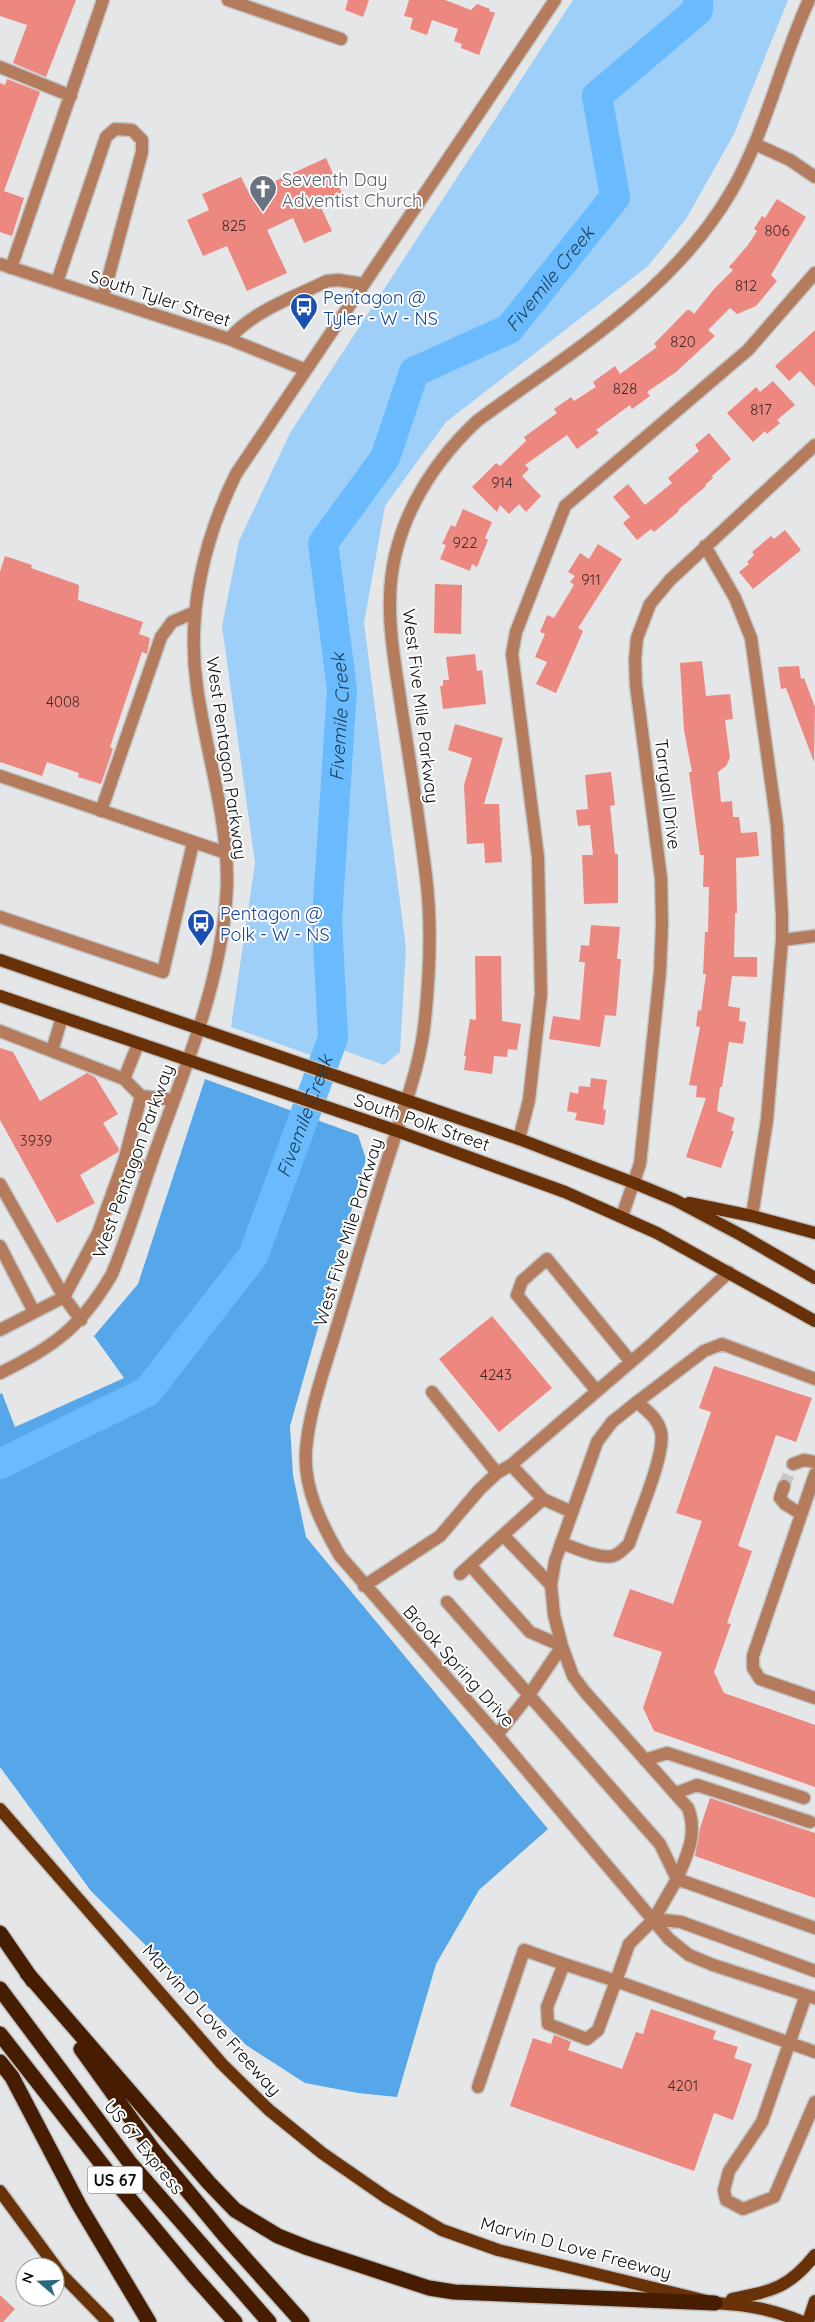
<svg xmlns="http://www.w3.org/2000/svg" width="815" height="2322" font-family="Quicksand,sans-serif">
  <rect width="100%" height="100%" fill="#e4e6e7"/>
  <path fill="#9ecff9" d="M573 0H788L734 134 686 219 648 266 446 422 385 506 364 623 406 948 400 1052 384 1065 318 1041 319 1058 231 1027 255 863 222 626 239 541 290 433Z"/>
  <path fill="#56a7e9" d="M205 1079 358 1135 366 1159 290 1426 293 1475 306 1537 548 1829 479 1890 436 1964 397 2097 358 2093 305 2083 246 2045 91 1891 0 1767V1394L2 1393 15 1427 124 1378 94 1336 138 1284Z"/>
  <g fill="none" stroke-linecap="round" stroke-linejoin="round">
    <path stroke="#69bbfd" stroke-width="30" id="s1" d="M0 1464 148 1391 253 1256 333 1038 327 919 342 689 323 543 385 458 414 372 509 329 615 197 597 96 698 10V0"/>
  </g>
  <path fill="#ed8880" d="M0 0H76L46 77 13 63 27 25 0 16Z
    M348 0H369L363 17 345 10Z
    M409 0H445L471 10 477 4 490 9 489 11 495 13 479 55 461 48 462 44 454 41 458 29 432 20 427 35 410 29 413 18 404 16Z
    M7 79 40 92 4 191 24 198 12 236 0 232V83L5 85Z
    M326 158 342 193 319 203 332 231 304 243 293 218 267 230 287 273 247 291 227 246 203 256 187 220 209 210 202 194 241 177 249 193Z
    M777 199 806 217 771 275 777 281 756 306 737 314 730 308 708 330 715 336 676 372 647 392 650 396 632 409 630 405 596 430 599 433 577 449 567 435 525 465 529 469 522 476 541 496 526 512 519 504 509 514 500 505 497 512 472 487 496 463 500 466 526 441 524 437 557 413 554 409 571 397 574 401 596 387 593 382 615 366 620 374 657 347 654 344 687 310H690L694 314 714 289 733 270 729 267 748 245 757 231 754 229 762 216 765 218Z
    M815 330V387L800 371 789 381 775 366Z
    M773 381 795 405 777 420 780 423 767 434 765 431 753 442 727 413 756 387 760 392Z
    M709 433 731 459 712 476 713 478 705 485 706 486 678 510 679 511 654 532 651 529 637 540 623 523 630 517 613 497 628 484 645 505 672 483 668 478 699 451 695 445Z
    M463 509 492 522 485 538 488 540 477 567 472 564 470 571 440 559 446 545 442 544 451 525 455 527Z
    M785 530 801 550 753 589 739 572 749 564 747 562 754 555 752 552 771 536 774 539Z
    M598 544 622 559 578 628 583 631 556 693 536 684 547 662 535 657 545 634 540 632 547 615 554 618 574 585 570 582 575 576 568 572 580 553 589 559Z
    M5 556 32 565 31 568 79 585 78 600 143 622 139 634 150 638 147 654 142 652 110 747 113 749 101 784 78 777 79 773 47 762 42 776 0 762V572Z
    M435 584 462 585 461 634 434 633Z
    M475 654 477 671 482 670 486 704 443 709 440 686H443V680H449L446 657Z
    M702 661 706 696 730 694 733 719 725 720 730 758 726 766 718 772 721 802 732 801 733 817H739L741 833 757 832 759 856 736 858 737 913H735L734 957H757V977L732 976 728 1006 740 1008 739 1021 746 1022 743 1044 729 1042 722 1087H720L717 1111 735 1118 731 1131H734L721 1168 686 1157 706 1098 696 1097 697 1086 689 1085 700 1027 696 1026 698 1010 701 1011 706 974H703L705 932H708L709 887H703L704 855H700L689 772H692L684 730 680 663Z
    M799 666 801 679 804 678 815 707 814 762 786 688 781 689 778 667Z
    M455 724 503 738 484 804H499L502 862 485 863 484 843 467 844 464 785 472 758 448 750Z
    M611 772 615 805 610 806 615 854H618V903L584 904 582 855H593L590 825 578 826 576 810 588 809 585 775Z
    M591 925 620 927 617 959H621L616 1016 605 1015 600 1047 549 1039 553 1016 580 1020 585 962H579L581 945 589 946Z
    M475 956H501L502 1021 521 1024 517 1050 508 1049 507 1057 494 1056 492 1074 464 1070 466 1056H464L470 1019 476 1020Z
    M0 1048 13 1052 40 1101 87 1073 95 1077 118 1114 103 1123 119 1149 118 1152 80 1175 95 1203 57 1223 0 1120Z
    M591 1078 607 1080 603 1109 606 1110 604 1125 575 1120 577 1113 567 1111 570 1092 578 1094 579 1086 590 1087Z
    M492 1316 552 1388 499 1432 439 1359Z
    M714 1366 812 1398 796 1442 776 1435 738 1546 752 1551 727 1623 731 1624 714 1672 724 1693 815 1725V1787L654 1731 643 1708 662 1652 613 1636 630 1589 673 1604 702 1521 676 1513 711 1412 699 1408Z
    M710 1798 815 1833V1898L695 1856 700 1828Z
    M651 2009 716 2031 713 2039 738 2047 734 2058 752 2064 733 2120 714 2113 694 2171 510 2106 533 2038 551 2044 554 2035 560 2037 571 2042 568 2050 622 2069 636 2032 643 2034Z
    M0 2295 15 2309 3 2322H0Z"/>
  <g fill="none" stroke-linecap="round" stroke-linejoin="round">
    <path stroke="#c3c5c6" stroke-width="12" stroke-dasharray="12 6" stroke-linecap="butt" d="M784 1486 793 1464"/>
    <defs>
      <path id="minor" d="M228 0 341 39
        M809 0C780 63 766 132 731 192 672 293 568 354 477 421 428 467 391 529 390 598 389 634 396 670 401 705 410 762 419 819 426 876 432 924 430 971 425 1019 421 1063 405 1104 392 1146 371 1210 353 1275 333 1340 322 1376 309 1413 306 1450 303 1488 322 1525 340 1556L497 1735 669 1939 689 1955 713 1965 815 1998
        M0 67 71 96
        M755 144 790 160 815 177
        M0 264 229 339 306 370
        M11 268 103 0
        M57 282 106 137 115 129 132 130 142 140V152L103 297
        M229 339C253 311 294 297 327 281L338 280 364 284
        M705 546 735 598 751 638 777 825 782 916V940L767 1120 752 1216
        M0 776 226 853
        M101 811 161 637 172 622 195 612
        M0 917 163 972 193 843
        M782 940 815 936
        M0 1031 124 1079 141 1096 125 1158 98 1233 64 1297 0 1330
        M52 1051 62 1017
        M124 1079 138 1044
        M141 1096 174 1100
        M519 1139 529 1100 541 994 538 857 512 654 516 632 565 506 748 350 815 273
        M125 1158 149 1170
        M0 1184 64 1297 81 1320
        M622 1216 640 1164 660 972 662 923 661 878 636 685 635 660 637 638 650 604 670 580 815 445
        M0 1246 34 1312
        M0 1373C54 1347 82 1326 112 1274 130 1230 143 1185 159 1141 189 1058 224 973 227 884 228 817 206 753 197 687 186 614 204 539 236 474L555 0
        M596 1390 517 1295 522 1281 547 1259 631 1362
        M432 1392 497 1473
        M793 1464 804 1460 815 1462
        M815 1474 753 1656V1668L760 1679 815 1698
        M784 1486 780 1498 785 1504 801 1514
        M543 1499 572 1512
        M503 1535 551 1585
        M561 1543C576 1548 598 1559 613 1556 620 1554 624 1548 629 1544 637 1519 666 1454 661 1432 658 1418 646 1410 637 1402
        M470 1565 530 1632 562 1646 573 1676 585 1692 688 1808C698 1834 687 1855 677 1879
        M460 1574 543 1499 511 1465
        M364 1586 440 1536 479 1490 497 1473 511 1465 653 1343 729 1272
        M447 1602 529 1695 562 1646 554 1615 551 1585 555 1561 597 1442 612 1422 637 1402 704 1351 722 1344 815 1379
        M497 1735 529 1695 660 1844 677 1879
        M645 1760 667 1753 804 1798
        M676 1793 697 1785 810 1822
        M654 1919 681 1922 815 1971
        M815 1928 677 1879 654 1919 629 1944 616 1981 564 1964 547 2007 548 2024 587 2039 598 2030 616 1981 815 2052
        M806 1995 762 2122 729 2171 724 2190 726 2200 743 2209 774 2197 815 2102
        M478 2087 524 1950 564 1964"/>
      <path id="major" d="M0 960 519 1139 634 1183 675 1200 741 1235 815 1278
        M0 996 397 1131 565 1192 657 1233 815 1321
        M689 1203 752 1216 815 1233
        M0 1809 222 2064 269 2110 322 2153 387 2198 442 2230 498 2250 715 2303C748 2305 771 2309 803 2322
        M0 2191 61 2274 108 2322
        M732 2299C772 2291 789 2288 815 2255
        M808 2322 815 2301"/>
      <path id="highway" d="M0 1933 33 1981
        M27 1973 209 2183 235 2210 278 2236 308 2248 429 2288 454 2292 715 2303
        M0 1989 130 2163 269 2322
        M0 2034 115 2181 193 2275 235 2322
        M81 2049 152 2148 225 2236 302 2322
        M0 2062 12 2077 79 2205 149 2322"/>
    </defs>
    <use href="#minor" stroke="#c1c3c4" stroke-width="15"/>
    <use href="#major" stroke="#c1c3c4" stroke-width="15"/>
    <use href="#highway" stroke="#c1c3c4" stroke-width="18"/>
    <use href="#minor" stroke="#b47c5c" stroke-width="12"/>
    <use href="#major" stroke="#693107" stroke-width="12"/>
    <use href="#highway" stroke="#461d01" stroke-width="15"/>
  </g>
  <defs>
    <symbol id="church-pin" viewBox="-11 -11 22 30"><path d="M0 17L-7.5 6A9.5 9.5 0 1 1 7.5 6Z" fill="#6b7280" stroke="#fff"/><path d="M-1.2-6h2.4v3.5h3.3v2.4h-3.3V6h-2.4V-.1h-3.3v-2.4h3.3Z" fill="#fff"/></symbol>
    <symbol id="bus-pin" viewBox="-11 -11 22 30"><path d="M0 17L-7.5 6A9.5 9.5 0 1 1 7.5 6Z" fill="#1a4fb4" stroke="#fff"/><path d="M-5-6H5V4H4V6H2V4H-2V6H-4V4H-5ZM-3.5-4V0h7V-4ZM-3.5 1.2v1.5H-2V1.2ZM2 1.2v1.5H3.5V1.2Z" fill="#fff"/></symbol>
  </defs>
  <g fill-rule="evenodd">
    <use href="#church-pin" x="247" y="173" width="32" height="43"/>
    <use href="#bus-pin" x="288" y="291" width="32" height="43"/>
    <use href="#bus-pin" x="185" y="907" width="32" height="43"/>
  </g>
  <g text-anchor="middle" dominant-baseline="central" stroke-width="4" stroke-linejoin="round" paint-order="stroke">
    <g font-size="15" fill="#442b29">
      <text x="234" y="225">825</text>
      <text x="777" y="230">806</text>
      <text x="746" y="285">812</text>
      <text x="683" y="341">820</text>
      <text x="625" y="388">828</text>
      <text x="761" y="409">817</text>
      <text x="502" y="482">914</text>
      <text x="465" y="542">922</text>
      <text x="591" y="579">911</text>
      <text x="63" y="701">4008</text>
      <text x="36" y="1140">3939</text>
      <text x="496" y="1374">4243</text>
      <text x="683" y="2085">4201</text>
    </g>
    <rect fill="#fff" stroke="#545555" stroke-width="1" x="87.5" y="2166.5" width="55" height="27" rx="4"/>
    <g font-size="16" font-weight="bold" fill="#0b0c0c">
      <text x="115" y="2180">US 67</text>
    </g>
    <g font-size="18" fill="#5b616d" stroke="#fff" text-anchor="start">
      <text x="282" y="179">Seventh Day<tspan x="282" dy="21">Adventist Church</tspan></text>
    </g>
    <g font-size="18" fill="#164399" stroke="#fff" text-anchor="start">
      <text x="323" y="297">Pentagon @<tspan x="323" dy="21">Tyler - W - NS</tspan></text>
      <text x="220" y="913">Pentagon @<tspan x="220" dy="21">Polk - W - NS</tspan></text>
    </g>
    <g font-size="18" fill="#0b0c0c" stroke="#fff">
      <text transform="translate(160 298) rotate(18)">South Tyler Street</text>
      <text transform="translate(421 706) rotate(83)">West Five Mile Parkway</text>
      <text transform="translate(227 758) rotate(82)">West Pentagon Parkway</text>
      <text transform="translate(668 794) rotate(83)">Tarryall Drive</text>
      <text transform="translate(422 1122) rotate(19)">South Polk Street</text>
      <text transform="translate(133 1161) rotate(-70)">West Pentagon Parkway</text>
      <text transform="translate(348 1232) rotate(-73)">West Five Mile Parkway</text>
      <text transform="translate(459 1666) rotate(48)">Brook Spring Drive</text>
      <text transform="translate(212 2020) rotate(48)">Marvin D Love Freeway</text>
      <text transform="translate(144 2147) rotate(51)">US 67 Express</text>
      <text transform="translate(576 2248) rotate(15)">Marvin D Love Freeway</text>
    </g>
    <g font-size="19" font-style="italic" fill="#193b56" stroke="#fff">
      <text stroke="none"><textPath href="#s1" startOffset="1430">Fivemile Creek</textPath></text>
      <text stroke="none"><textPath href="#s1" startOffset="890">Fivemile Creek</textPath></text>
      <text stroke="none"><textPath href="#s1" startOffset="485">Fivemile Creek</textPath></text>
    </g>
  </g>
  <g transform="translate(40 2282) rotate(289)"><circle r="24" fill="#ffffff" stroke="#9d9e9e"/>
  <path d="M0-4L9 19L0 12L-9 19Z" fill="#2b697f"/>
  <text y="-8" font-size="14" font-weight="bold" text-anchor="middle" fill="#0b0c0c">N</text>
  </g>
</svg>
